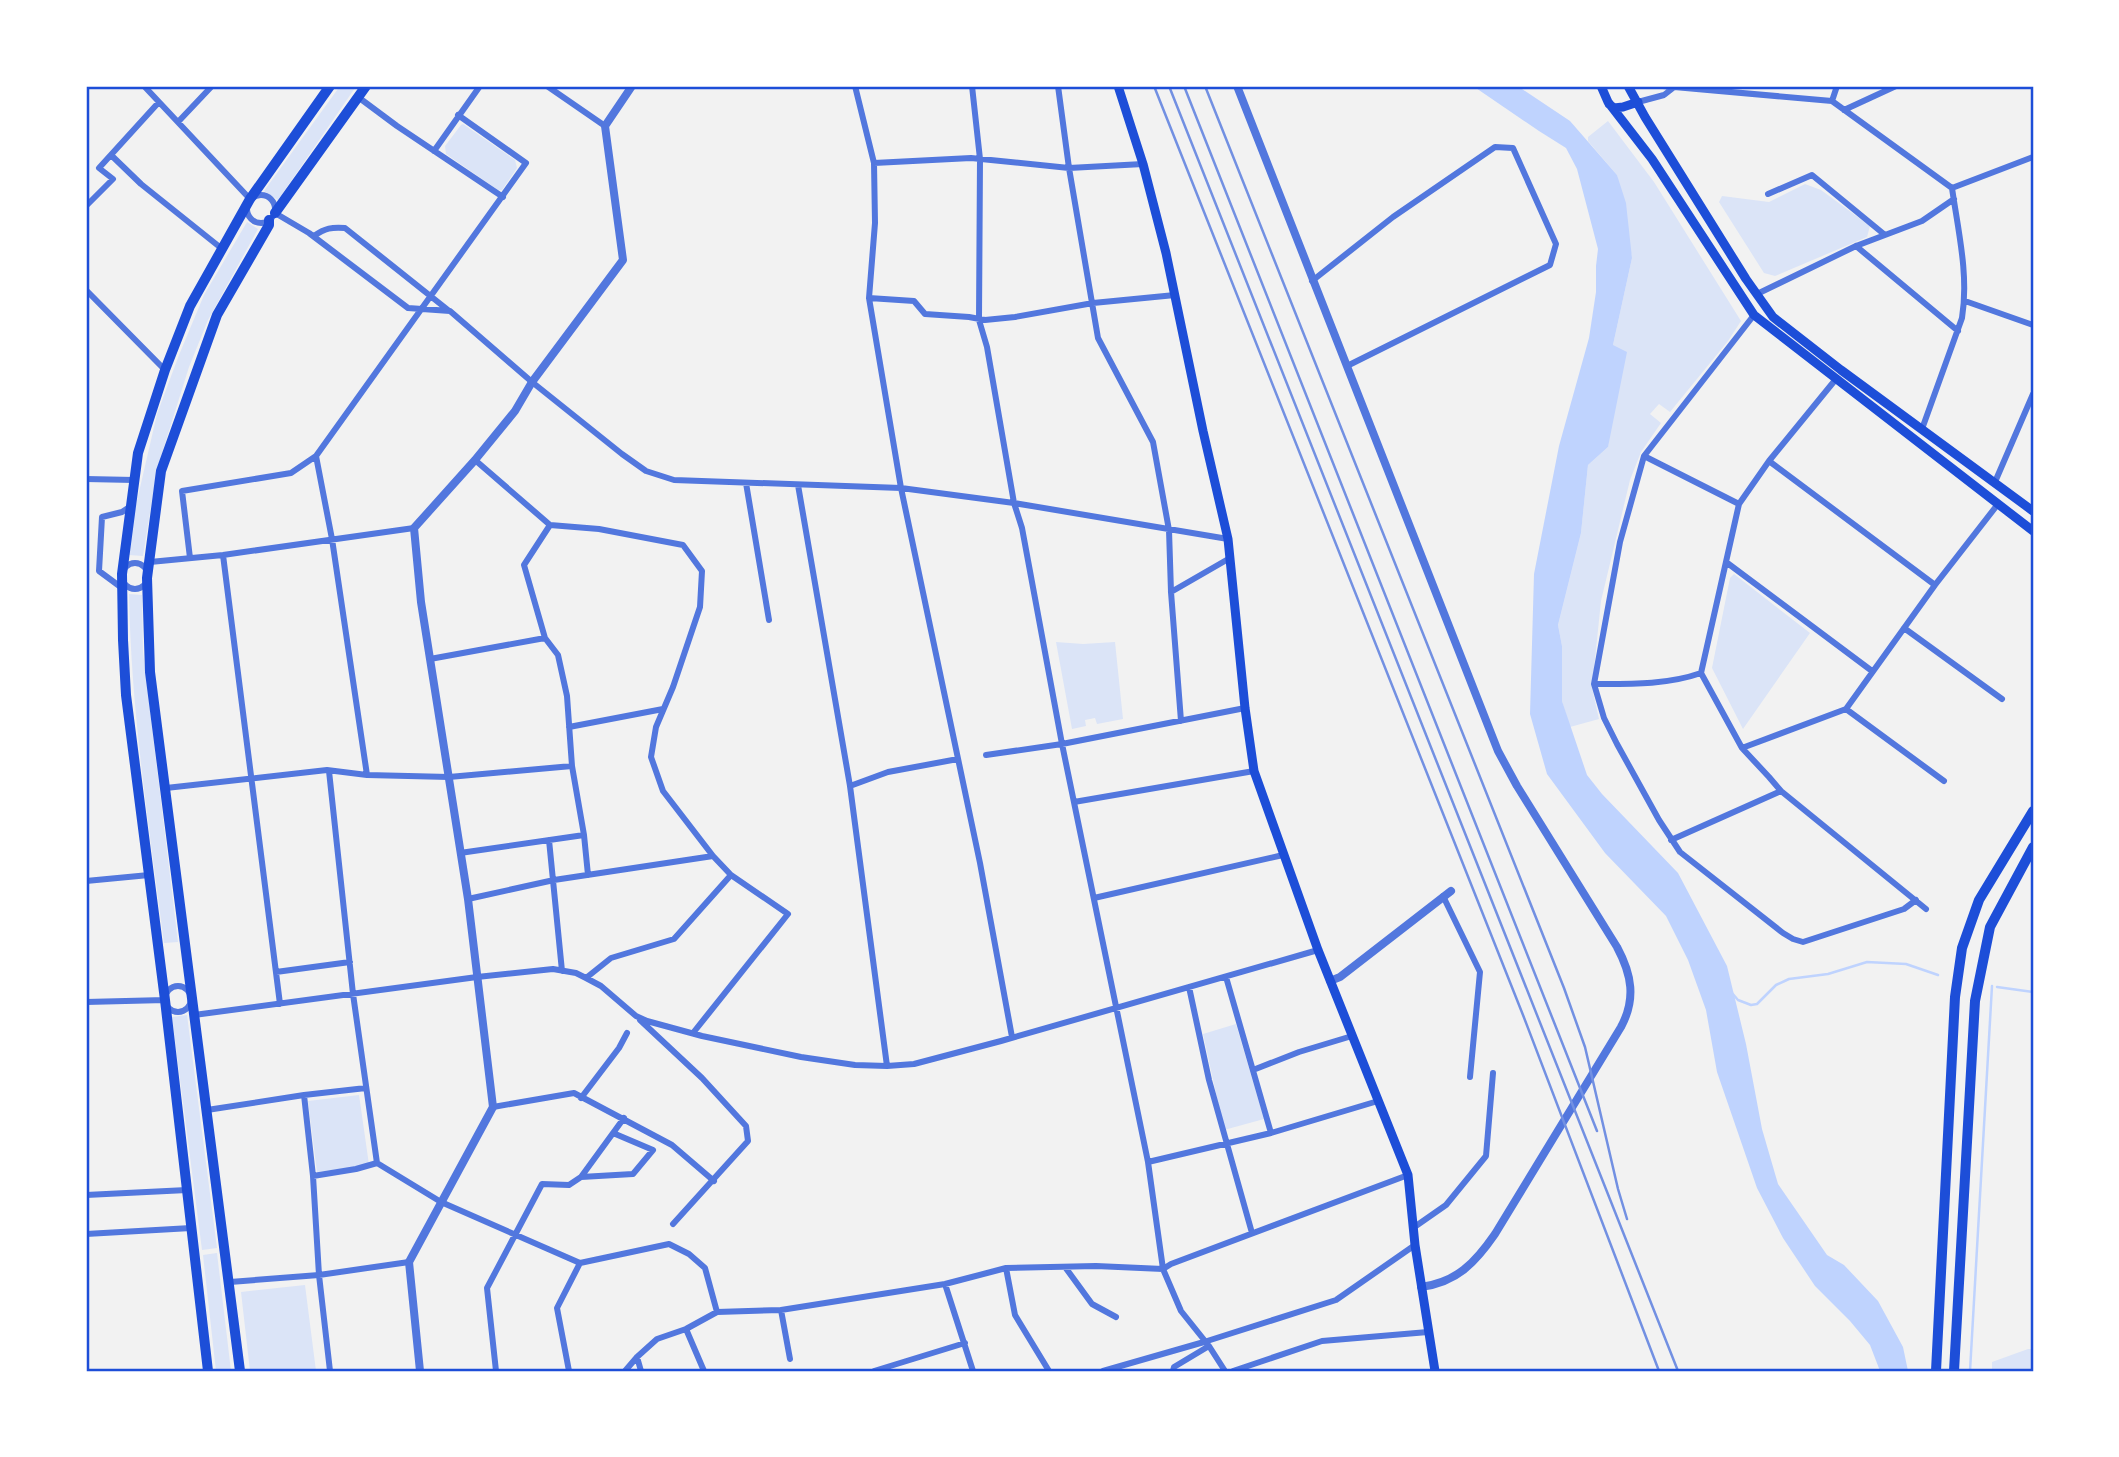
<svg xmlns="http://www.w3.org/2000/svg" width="2119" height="1457" font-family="Helvetica,sans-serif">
  <rect width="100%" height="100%" fill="#f2f2f2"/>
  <path fill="#dbe4f7" d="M340 86H351L355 88 278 200 264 191Z
    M1608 121 1654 182 1741 321 1728 341 1670 412 1659 404 1650 414 1661 423 1641 452 1630 480 1601 601 1592 688 1599 719 1570 727 1562 701V646L1558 625 1581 533 1588 465 1608 447 1613 345 1632 258 1617 175 1588 141V137Z
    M463 124 515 160 517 168 502 190H498L446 154 445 146 461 125Z
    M1805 184 1821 190 1870 226 1867 237 1775 276 1764 273 1719 202 1722 196 1769 202Z
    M247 222 258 229 208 320 189 367 157 469 143 556 129 555 130 531 157 414 179 355 204 295Z
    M1734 574 1810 633 1743 729 1712 668 1730 578Z
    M129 594 142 595 143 652 178 942 164 943C149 827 131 711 129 594Z
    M1056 642 1083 644 1115 642 1123 719 1097 724 1095 718 1085 720 1086 726 1072 729Z
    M187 1015 217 1248 202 1250 172 1017Z
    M1236 1024 1264 1119 1224 1130 1203 1034Z
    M359 1095 369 1165 317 1172 308 1101Z
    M217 1253 231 1371H216L203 1255Z
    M305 1285 316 1371H250L241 1292Z
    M2028 1349H2033V1371H1992V1362Z"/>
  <path fill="#bfd3fe" d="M1473 86H1516L1519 87 1570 121 1617 175 1626 203 1632 258 1613 345 1627 352 1608 447 1588 465 1581 533 1558 625 1562 646V701L1587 775 1602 794 1678 873 1727 966 1746 1044 1762 1129 1778 1184 1827 1255 1844 1265 1878 1301 1903 1347 1908 1371H1880L1870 1345 1850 1321 1815 1286 1783 1238 1757 1188 1717 1072 1706 1010 1688 960 1666 916 1605 853 1547 774 1530 714 1534 574 1559 446 1589 338 1596 292V266L1598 249 1577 169 1566 148 1539 131Z"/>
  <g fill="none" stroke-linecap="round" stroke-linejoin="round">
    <path stroke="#bfd3fe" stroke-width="2.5" d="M1997 987 2033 992
      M1732 993 1738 1000 1751 1005 1757 1004 1776 985 1789 979 1828 974 1867 962 1906 964 1938 975
      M1970 1371 1992 986"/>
    <path stroke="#5277de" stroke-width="6" d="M144 86 250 199
      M547 86 605 126
      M855 86 874 163 875 223 869 298 901 488 980 863 1012 1037
      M972 86 980 159 979 320 987 347 1014 503 1022 528 1062 744 1148 1162 1163 1269 1181 1311 1209 1346 1225 1371
      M1058 86 1069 168 1098 338 1153 442 1169 530 1171 592 1181 721
      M1663 86 1832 101 1952 188C1958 230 1969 275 1962 318L1922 429
      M358 97 397 126 503 197
      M1832 101 1837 86
      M1638 102 1664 95 1673 88
      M1844 110 1896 86
      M178 122 212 86
      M434 151 480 86
      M111 155 141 184 221 248
      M874 163 971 158 1069 168 1143 164
      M1952 188 2033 157
      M247 209a14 14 0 1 1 28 0a14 14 0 1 1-28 0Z
      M86 206 113 179 99 168 159 102
      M275 213 309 233 408 308 450 311 532 382 622 454 646 471 674 480 901 488 1014 503 1228 539
      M1885 235 1922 221 1954 199
      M314 236C325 228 332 227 345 228L448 310
      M1856 246 1958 331
      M1312 281 1393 217 1495 147 1513 148 1556 244 1550 265 1347 366
      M86 290 165 370
      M1757 294 1856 246 1885 235 1812 175 1768 194
      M869 298 914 301 925 314 969 317 985 320 1015 317 1093 303 1175 295
      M1965 301 2033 325
      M1754 315 1644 456 1620 542 1594 684 1604 718 1617 744 1659 820 1680 852 1783 933 1793 939 1803 942 1904 909 1916 900
      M1836 379 1769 461 1739 504 1701 673 1742 748 1846 709
      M1644 456 1739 504
      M475 460 550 525
      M1769 461 1935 585
      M86 479 134 480
      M1995 482 2033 394
      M746 483 769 620
      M798 485 850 786 887 1066
      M550 525 599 529 683 545 702 571 700 607 673 687 656 727 651 757 663 791 713 856 731 875 674 939 611 958 586 978
      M550 525 524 565 545 638 558 655 567 696 572 766 584 835 588 875
      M223 555 280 1004
      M190 558 182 491 291 473 316 456
      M150 562 223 555 414 528
      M1726 562 1872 671
      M122 576a13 13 0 1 1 26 0a13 13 0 1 1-26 0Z
      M122 588 99 571 102 517 122 512 131 506
      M1171 592 1230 558
      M1904 628 2002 699
      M430 659 545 638
      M1594 684C1629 684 1667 685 1701 673
      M569 727 663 709
      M1742 748 1769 777 1781 791 1926 909
      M986 755 1062 744 1245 708
      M329 771 353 994 377 1163
      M367 775 332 539 316 456 526 163 458 115
      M1944 781 1846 709 1935 585 1998 504
      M850 786 888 772 958 759
      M166 788 327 770 367 775 449 777 572 766
      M1074 802 1254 771
      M549 840 562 971
      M1671 840 1781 791
      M460 853 584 835
      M86 881 149 875
      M1443 896 1480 972 1470 1077
      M1094 898 1283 855
      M468 899 554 880 713 856
      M276 972 350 962
      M1226 977 1271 1133
      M165 999a13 13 0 1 1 26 0a13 13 0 1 1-26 0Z
      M1189 987 1209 1080 1252 1233
      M86 1002 165 1000
      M194 1015 477 977 553 969 576 973 586 978 601 986 636 1016 647 1021 702 1036 801 1057 855 1065 887 1066 914 1064 1001 1041 1318 950
      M640 1020 702 1078 746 1126 748 1141 673 1224
      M693 1033 788 914 731 875
      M1253 1070 1299 1052 1352 1036
      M304 1095 313 1176 319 1275 330 1371
      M581 1098 619 1048 627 1033
      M493 1107 574 1093 672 1145 714 1181
      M207 1110 304 1095 366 1088
      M1148 1162 1271 1133 1378 1101
      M377 1163 441 1202 580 1263
      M313 1176 356 1169 377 1163
      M581 1177 624 1118
      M86 1195 187 1190
      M1413 1228 1446 1205 1486 1156 1493 1073
      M86 1234 191 1228
      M1065 1267 1092 1304 1116 1317
      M1006 1268 1015 1315 1049 1371
      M230 1282 319 1275 409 1262
      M945 1284 973 1371
      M781 1310 790 1359
      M686 1329 704 1371
      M637 1357 641 1371
      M496 1371 487 1288 542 1184 569 1185 581 1177 633 1174 653 1150 613 1133
      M569 1371 557 1308 580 1263 669 1244 689 1254 705 1268 717 1312
      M625 1371 637 1357 657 1339 686 1329 717 1312 781 1310 945 1284 1006 1268 1096 1266 1163 1269 1171 1264 1408 1175
      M874 1371 965 1343
      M1103 1371 1204 1342 1336 1300 1415 1245
      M1173 1371 1174 1367 1209 1346
      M1233 1371 1322 1341 1428 1332"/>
    <path stroke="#5277de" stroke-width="8" d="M1237 86 1498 751 1517 786 1617 947C1632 975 1636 999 1621 1027L1495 1234C1475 1263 1457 1282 1421 1287
      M1330 981 1340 977 1451 891
      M420 1371 409 1262 493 1107 468 899 421 602 414 528 475 460 515 411 532 382 623 260 605 126 632 86"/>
    <path stroke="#1d4ed8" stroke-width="9" d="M1118 86 1143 164 1166 253 1203 431 1228 539 1245 708 1254 771 1318 950 1408 1175 1415 1245 1435 1371
      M1601 86 1608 102 1652 159 1754 315 2033 531
      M1628 86 1645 117 1746 279 1773 317 1841 370 2033 511
      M1609 104 1614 108 1623 107 1638 102"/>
    <path stroke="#1d4ed8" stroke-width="10" d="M275 213 366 86
      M208 1371 165 1000 126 695 123 640 122 574 138 453 165 370 190 306 250 199 330 86
      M240 1371 150 672 147 578 161 471 217 315 269 225V220"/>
    <path stroke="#1d4ed8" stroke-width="10" d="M1936 1371 1955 997 1962 948 1979 900 2033 811
      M1954 1371 1975 1001 1990 927 2033 847"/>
    <path stroke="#7290e2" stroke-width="2.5" d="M1154 86 1523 1015 1659 1371
      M1169 86 1678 1371
      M1184 86 1597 1131
      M1205 86 1564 988 1585 1047 1618 1189 1627 1219"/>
  </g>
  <rect width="2119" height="1457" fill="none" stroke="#ffffff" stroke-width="175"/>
  <rect x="88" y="88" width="1944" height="1282" fill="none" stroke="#1d4ed8" stroke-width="2.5"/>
</svg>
